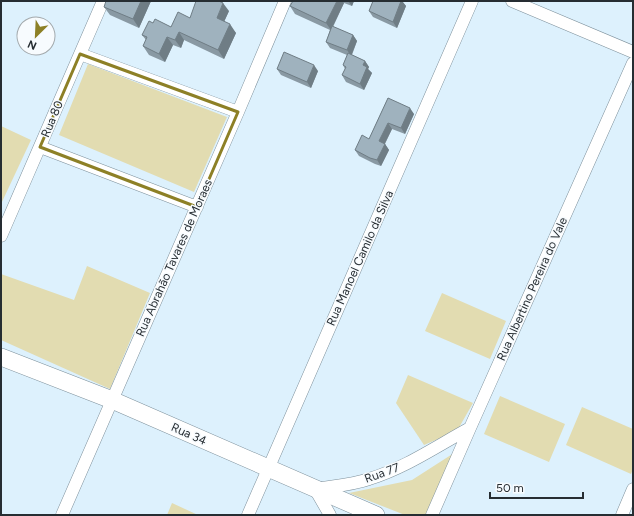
<svg xmlns="http://www.w3.org/2000/svg" width="634" height="516" font-family="Figtree,sans-serif">
  <rect width="100%" height="100%" fill="#ddf1fd"/>
  <path fill="#e2dcb1" d="M88 64 227 117 194 192 59 135Z
    M1 126 31 140 1 204Z
    M87 266 150 293 110 389 1 340V274L74 300Z
    M442 293 506 321 490 359 425 331Z
    M408 375 473 403 457 431 424 445 396 403Z
    M500 396 565 424 549 462 484 434Z
    M582 407 633 429V469L631 474 566 445Z
    M454 453 426 515H405L349 493 412 480Z
    M172 503 198 515H167Z"/>
  <g fill="none" stroke-linecap="round" stroke-linejoin="round">
    <defs>
      <path id="street" d="M512 1 633 52
        M80 54 238 112
        M40 147 197 207
        M1 236 103 1
        M62 515 238 112 285 1
        M248 515 472 1
        M330 515 315 489C333 486 352 485 369 479 405 468 437 446 470 428
        M432 515 470 428 633 63
        M622 515 633 489"/>
      <path id="secondary" d="M1 357 112 400 376 515"/>
    </defs>
    <use href="#street" stroke="#7e919c" stroke-width="13"/>
    <use href="#secondary" stroke="#7e919c" stroke-width="18"/>
    <use href="#street" stroke="#fff" stroke-width="12"/>
    <use href="#secondary" stroke="#fff" stroke-width="17"/>
  </g>
  <path fill="#8999a3" d="M151 1 139 28 110 15 104 7Z
    M302 1H354L352 6 344 3 333 27 353 35 357 41 352 55 365 61 369 67 368 69 372 73 364 90 346 82 342 75 345 69 343 65 347 55 330 48 326 42 330 30 295 14 290 6Z
    M373 1H402L406 6 397 28 373 17 369 11Z
    M229 11 224 22 236 33 224 59 184 40 181 48 173 45 165 62 149 55 143 46 146 40 142 35 153 23 171 27 190 18Z
    M277 69 318 71 311 88 281 75Z
    M388 98 414 114 405 134 392 129 385 144 389 150 381 166 375 164 359 156 355 150 369 139Z"/>
  <path fill="#6f7d85" d="M141 1H151L139 28 133 19Z
    M337 1H342L344 3 331 30 326 23Z
    M348 1H354L352 6Z
    M401 1H402L406 6 397 28 393 22Z
    M223 3 229 11 222 26 217 18Z
    M230 24 236 33 224 59 218 50Z
    M179 32 184 40 181 48 175 40Z
    M353 35 357 41 351 56 347 50Z
    M167 37 173 45 165 62 159 54Z
    M365 61 369 67 368 69 372 73 364 90 360 84 363 65Z
    M314 65 318 71 311 88 307 82Z
    M410 108 414 114 405 134 401 128Z
    M388 123 392 129 383 147 379 141Z
    M385 144 389 150 381 166 377 160Z"/>
  <path fill="#9fb2be" stroke="#6f7d85" d="M106 1H141L133 19 104 7Z
    M196 1H219L223 3 217 18 230 24 218 50 179 32 175 40 167 37 159 54 143 46 147 37 142 35 149 21 153 23 155 19 171 27 178 12 190 18Z
    M293 1H337L326 23 290 6Z
    M373 1H401L393 22 369 11Z
    M332 26 353 35 347 50 326 42Z
    M284 52 314 65 307 82 277 69Z
    M348 53 365 61 363 65 367 67 360 84 342 75 346 67 343 65Z
    M388 98 410 108 401 128 388 123 379 141 385 144 377 160 370 158 355 150 362 135 369 139Z"/>
  <path fill="none" stroke="#8d8026" stroke-width="3" stroke-linejoin="round" d="M80 54 238 112 197 207 40 147Z"/>
  <g text-anchor="middle" dominant-baseline="central" stroke-width="3" stroke-linejoin="round" paint-order="stroke">
    <g font-size="12" fill="#262d32" stroke="#f7fbfe">
      <text transform="translate(52 119) rotate(-67)">Rua 80</text>
      <text transform="translate(174 258) rotate(-66)">Rua Abrahão Tavares de Moraes</text>
      <text transform="translate(360 258) rotate(-66)">Rua Manoel Camilo da Silva</text>
      <text transform="translate(532 289) rotate(-66)">Rua Albertino Pereira do Vale</text>
      <text transform="translate(189 434) rotate(24)">Rua 34</text>
      <text transform="translate(382 473) rotate(-20)">Rua 77</text>
    </g>
  </g>
  <rect width="634" height="516" fill="none" stroke="#262d32" stroke-width="4"/>
  <g transform="translate(36 36) rotate(204)"><circle r="19" fill="#f7fbfe" stroke="#a3a9ac"/>
  <path d="M0-3L7 15L0 10L-7 15Z" fill="#8d8026"/>
  <text y="-6" font-size="11" font-weight="bold" text-anchor="middle" fill="#262d32">N</text>
  </g>
  <path d="M490 492v6h93v-6" fill="none" stroke="#262d32" stroke-width="2"/>
  <text x="496" y="492" font-size="12" fill="#262d32" stroke="#f7fbfe" stroke-width="3" paint-order="stroke">50 m</text>
</svg>
